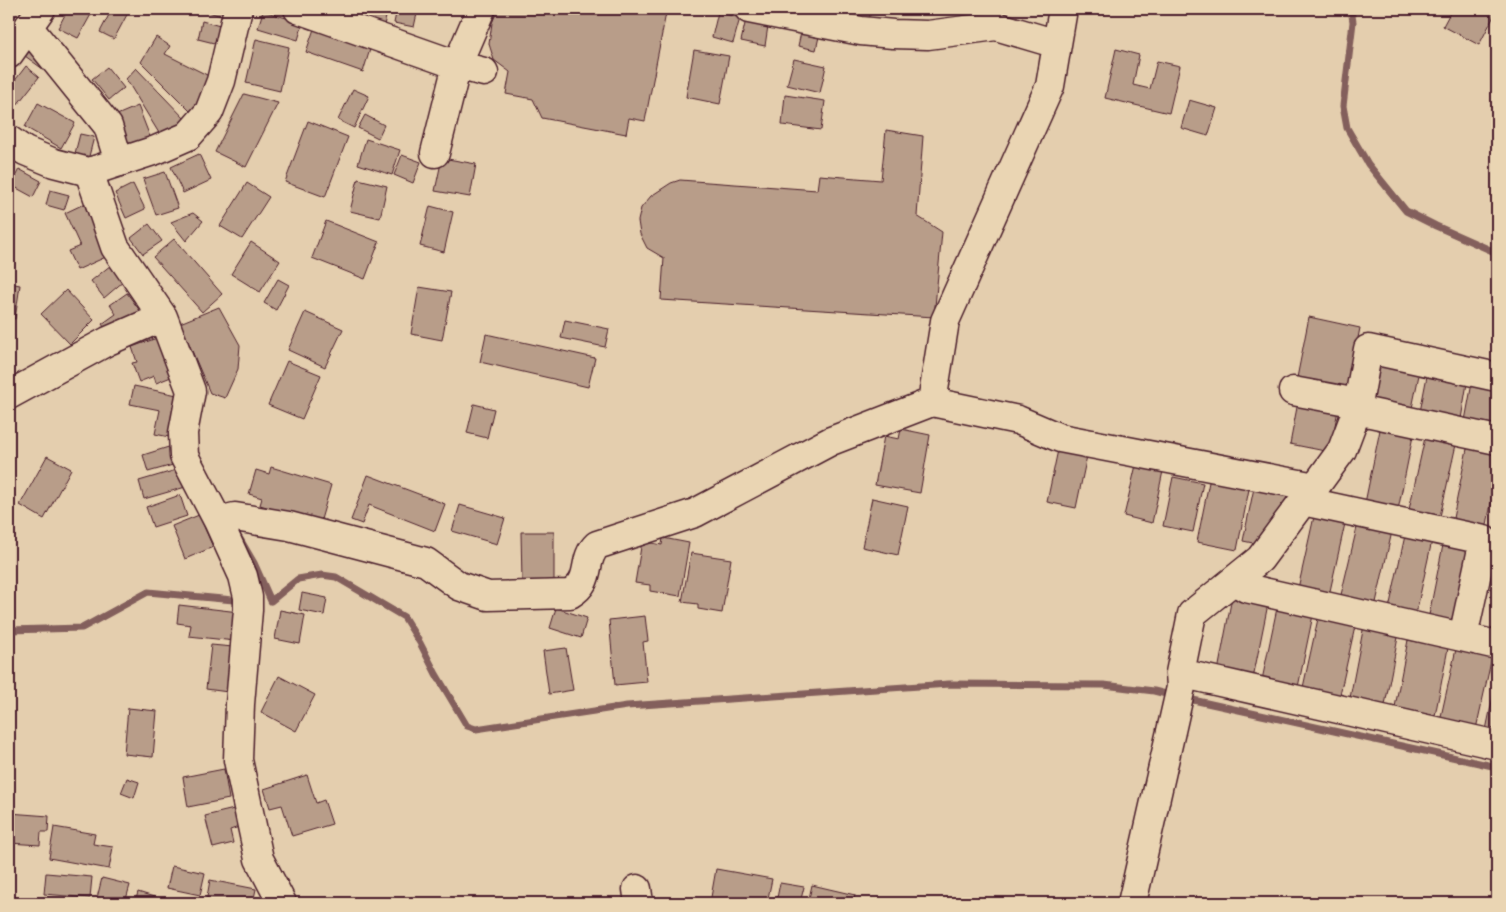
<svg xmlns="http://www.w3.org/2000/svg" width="1506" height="912" font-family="'Architects Daughter',sans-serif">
  <rect width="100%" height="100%" fill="#e4ceae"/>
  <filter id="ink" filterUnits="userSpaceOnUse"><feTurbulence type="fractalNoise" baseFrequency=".02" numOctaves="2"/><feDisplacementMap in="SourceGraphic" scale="10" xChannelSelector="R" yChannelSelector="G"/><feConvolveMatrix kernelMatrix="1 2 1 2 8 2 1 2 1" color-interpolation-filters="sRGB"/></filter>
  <g filter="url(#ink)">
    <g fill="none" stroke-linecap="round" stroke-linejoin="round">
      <path stroke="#835f5b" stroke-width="7" d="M1351 9 1353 22 1343 106 1347 128 1368 164 1406 211 1436 226 1497 253
        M240 539 254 563 271 601 298 579 322 575 336 577 404 617 420 643 436 674 467 726 476 729 627 706 949 684 1104 685 1154 691 1174 696
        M9 630 82 628 148 592 244 601
        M1184 698 1497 767"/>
    </g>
    <path fill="#b89d89" stroke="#4a1f2b" d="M68 9H94L78 38 58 28Z
      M112 9H130L114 39 100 32Z
      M198 9H227L225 17Z
      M337 9H388L384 25Z
      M397 9H418L414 27 394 23Z
      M498 9H647L666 13 645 121 629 118 626 134 542 118 533 99 506 94 510 72 494 60 489 44 492 23Z
      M824 9H871L869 20 823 10Z
      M1452 9H1497V10L1479 45 1443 26Z
      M263 11 303 23 298 40 258 28Z
      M718 12 740 18 733 43 712 37Z
      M747 15 769 19 765 46 741 41Z
      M202 21 227 28 222 45 198 39Z
      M315 26 371 46 363 72 306 52Z
      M802 28 820 32 816 50 798 46Z
      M156 37 170 46 165 54 215 79 194 115 141 62Z
      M256 39 289 47 280 91 246 83Z
      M31 47 47 72 25 56Z
      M1116 49 1139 55 1133 85 1150 89 1157 61 1180 66 1169 113 1105 98Z
      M694 50 729 56 720 104 686 97Z
      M794 59 826 66 820 93 787 85Z
      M26 66 39 77 9 115V87H10Z
      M107 67 124 88 109 100 92 79Z
      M136 68 186 120 162 138 126 79Z
      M353 89 369 96 354 128 338 120Z
      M244 94 278 103 246 167 215 152Z
      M785 95 825 101 821 130 782 125Z
      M1189 100 1217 108 1208 136 1181 128Z
      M38 103 75 123 61 148 25 127Z
      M138 106 152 142 131 151 117 115Z
      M365 115 384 125 378 138 358 128Z
      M308 121 348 137 325 197 285 182Z
      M886 130 923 136 917 216 942 232 934 317 661 300 664 258 647 248 640 234 638 221 641 208 651 196 671 183 680 180 817 190 819 175 881 180Z
      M80 134 94 137 87 164 73 161Z
      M366 139 400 150 392 175 358 164Z
      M199 154 211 180 183 193 171 167Z
      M402 155 421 162 413 183 394 175Z
      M442 158 476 164 470 197 435 191Z
      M19 169 41 181 33 197 11 185Z
      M165 172 178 208 156 215 143 179Z
      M358 179 387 186 380 218 350 211Z
      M247 183 269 197 242 239 220 226Z
      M133 184 145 209 126 218 115 193Z
      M50 190 69 195 64 210 46 205Z
      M84 204 108 256 77 270 68 251 80 246 65 213Z
      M430 206 453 212 444 252 420 246Z
      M193 213 203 221 186 241 171 222Z
      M326 221 379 242 365 279 312 258Z
      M149 224 162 241 143 254 131 238Z
      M174 239 222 294 202 312 153 257Z
      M251 242 280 261 260 292 231 274Z
      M111 265 124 281 104 298 91 281Z
      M278 279 289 285 276 310 264 303Z
      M9 283 20 285 15 319 9 318Z
      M419 287 451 292 442 340 411 334Z
      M66 290 94 320 70 344 41 314Z
      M127 293 143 315 111 337 102 324 116 314 110 305Z
      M219 307 240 345 238 369 225 398 210 393 180 323Z
      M305 312 343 329 325 367 288 350Z
      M1309 317 1360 328 1347 393 1296 383Z
      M565 320 609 329 605 347 561 338Z
      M486 334 595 358 588 387 480 362Z
      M157 338 171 377 156 383 154 376 139 382 132 363 137 362 132 347Z
      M287 361 321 375 302 419 268 405Z
      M1381 362 1420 370 1411 413 1372 404Z
      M1427 376 1467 383 1460 425 1419 417Z
      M1472 383 1497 388V433L1464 426Z
      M134 386 182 396 174 438 155 434 160 410 130 404Z
      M1298 402 1338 410 1330 452 1290 444Z
      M474 404 494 409 487 438 467 433Z
      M1381 425 1414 431 1398 510 1365 503Z
      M901 429 930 435 920 493 875 485 884 436 899 439Z
      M1426 433 1457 440 1439 521 1408 514Z
      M1468 444 1497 450V472L1486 530 1452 523Z
      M175 445 180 463 148 472 143 455Z
      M1059 445 1088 451 1076 508 1047 502Z
      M47 456 71 469 44 519 20 505Z
      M1136 465 1163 471 1152 523 1124 516Z
      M271 467 331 485 320 523 260 505 262 498 249 494 256 470 269 474Z
      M183 468 189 486 144 499 139 481Z
      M1211 472 1251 479 1237 550 1197 542Z
      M368 475 445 504 435 531 369 505 362 524 351 520Z
      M1173 477 1203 483 1193 532 1163 526Z
      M1255 483 1303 493 1263 545 1243 541Z
      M180 495 187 516 153 527 146 507Z
      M872 498 908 506 898 555 862 547Z
      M460 505 505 518 497 544 452 531Z
      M1315 512 1346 519 1328 600 1297 593Z
      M199 515 213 547 185 559 172 526Z
      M1359 519 1393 527 1375 607 1340 599Z
      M1406 531 1433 536 1415 618 1388 613Z
      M521 532H554V581L522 582Z
      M663 538 689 543 680 596 650 591V585L635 583 642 541 662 545Z
      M1444 540 1477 546 1461 627 1428 620Z
      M691 553 731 559 722 613 698 609V604L682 602Z
      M302 593 327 598 324 615 299 610Z
      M1232 597 1268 604 1253 678 1218 671Z
      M179 605 239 612 235 641 189 636 191 625 177 623Z
      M556 608 587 618 581 638 550 628Z
      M1277 608 1313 615 1298 687 1262 680Z
      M280 610 305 615 300 644 275 639Z
      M1319 614 1356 622 1339 699 1302 692Z
      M645 616 648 641 643 642 647 682 615 685 609 620Z
      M1364 625 1399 632 1385 705 1350 698Z
      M1408 640 1448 648 1435 716 1395 707Z
      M211 645 233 647 228 692 206 689Z
      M566 648 573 690 549 694 543 651Z
      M1456 649 1492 657 1476 729 1440 721Z
      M279 676 315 695 296 731 261 712Z
      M1497 677V733L1486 730Z
      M128 708 157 711 153 757 124 754Z
      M224 769 229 799 188 807 183 777Z
      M307 775 316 803 324 800 332 824 292 836 282 805 270 808 264 789Z
      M127 778 139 782 134 798 121 793Z
      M234 809 239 827 230 830 233 843 213 848 205 816Z
      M9 813 49 816 48 832H41L40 845 9 843Z
      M54 827 95 834 93 844 113 847 109 869 49 858Z
      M172 866 205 873 200 895 167 888Z
      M716 869 772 879 767 903H710Z
      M46 873 92 877 90 898 44 894Z
      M102 878 130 885 125 903 97 898Z
      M210 880 256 889 253 903H206Z
      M780 883 804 887 800 903H776Z
      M812 885 855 895 853 903H808Z
      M138 892 173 903H135Z"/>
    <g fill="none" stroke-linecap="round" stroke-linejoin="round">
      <defs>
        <path id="minor" d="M298 9 457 65 484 72
          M749 9 861 31 893 34 928 35 996 26 1057 44
          M29 28 108 126 119 162
          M9 54 41 9
          M435 153 457 65 481 9
          M89 172 115 247 163 317 191 391 183 433 184 456 218 521 243 576 248 597V610L240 704 238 760 259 859 282 903
          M1293 391 1358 403
          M9 395 108 341 163 317
          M932 402 945 321 1050 86 1063 9
          M1357 410 1497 440
          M1303 501 1484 540 1463 637
          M218 521 235 517 289 526 426 562 459 586 488 596 570 594C594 580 581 560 597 545L695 513 831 441 932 402 1018 420 1060 438 1315 487
          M1234 581 1246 588 1497 645
          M1180 673 1497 745
          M637 889 639 903
          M1132 903 1181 687 1180 673 1192 614 1260 559 1303 501 1315 487 1342 450 1357 410 1368 349 1497 377"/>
        <path id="major" d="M9 140 25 151 54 163 89 172 156 150 188 136 209 112 221 81 238 9"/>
      </defs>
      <use href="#minor" stroke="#4a1f2b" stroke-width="31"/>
      <use href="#major" stroke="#4a1f2b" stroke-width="31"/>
      <use href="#minor" stroke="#ead5b3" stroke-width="28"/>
      <use href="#major" stroke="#ead5b3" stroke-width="28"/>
    </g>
  </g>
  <rect width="1506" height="912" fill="none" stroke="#ead5b3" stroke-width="30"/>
  <rect x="15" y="15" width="1476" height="882" fill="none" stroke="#4a1f2b" stroke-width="2" filter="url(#ink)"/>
</svg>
